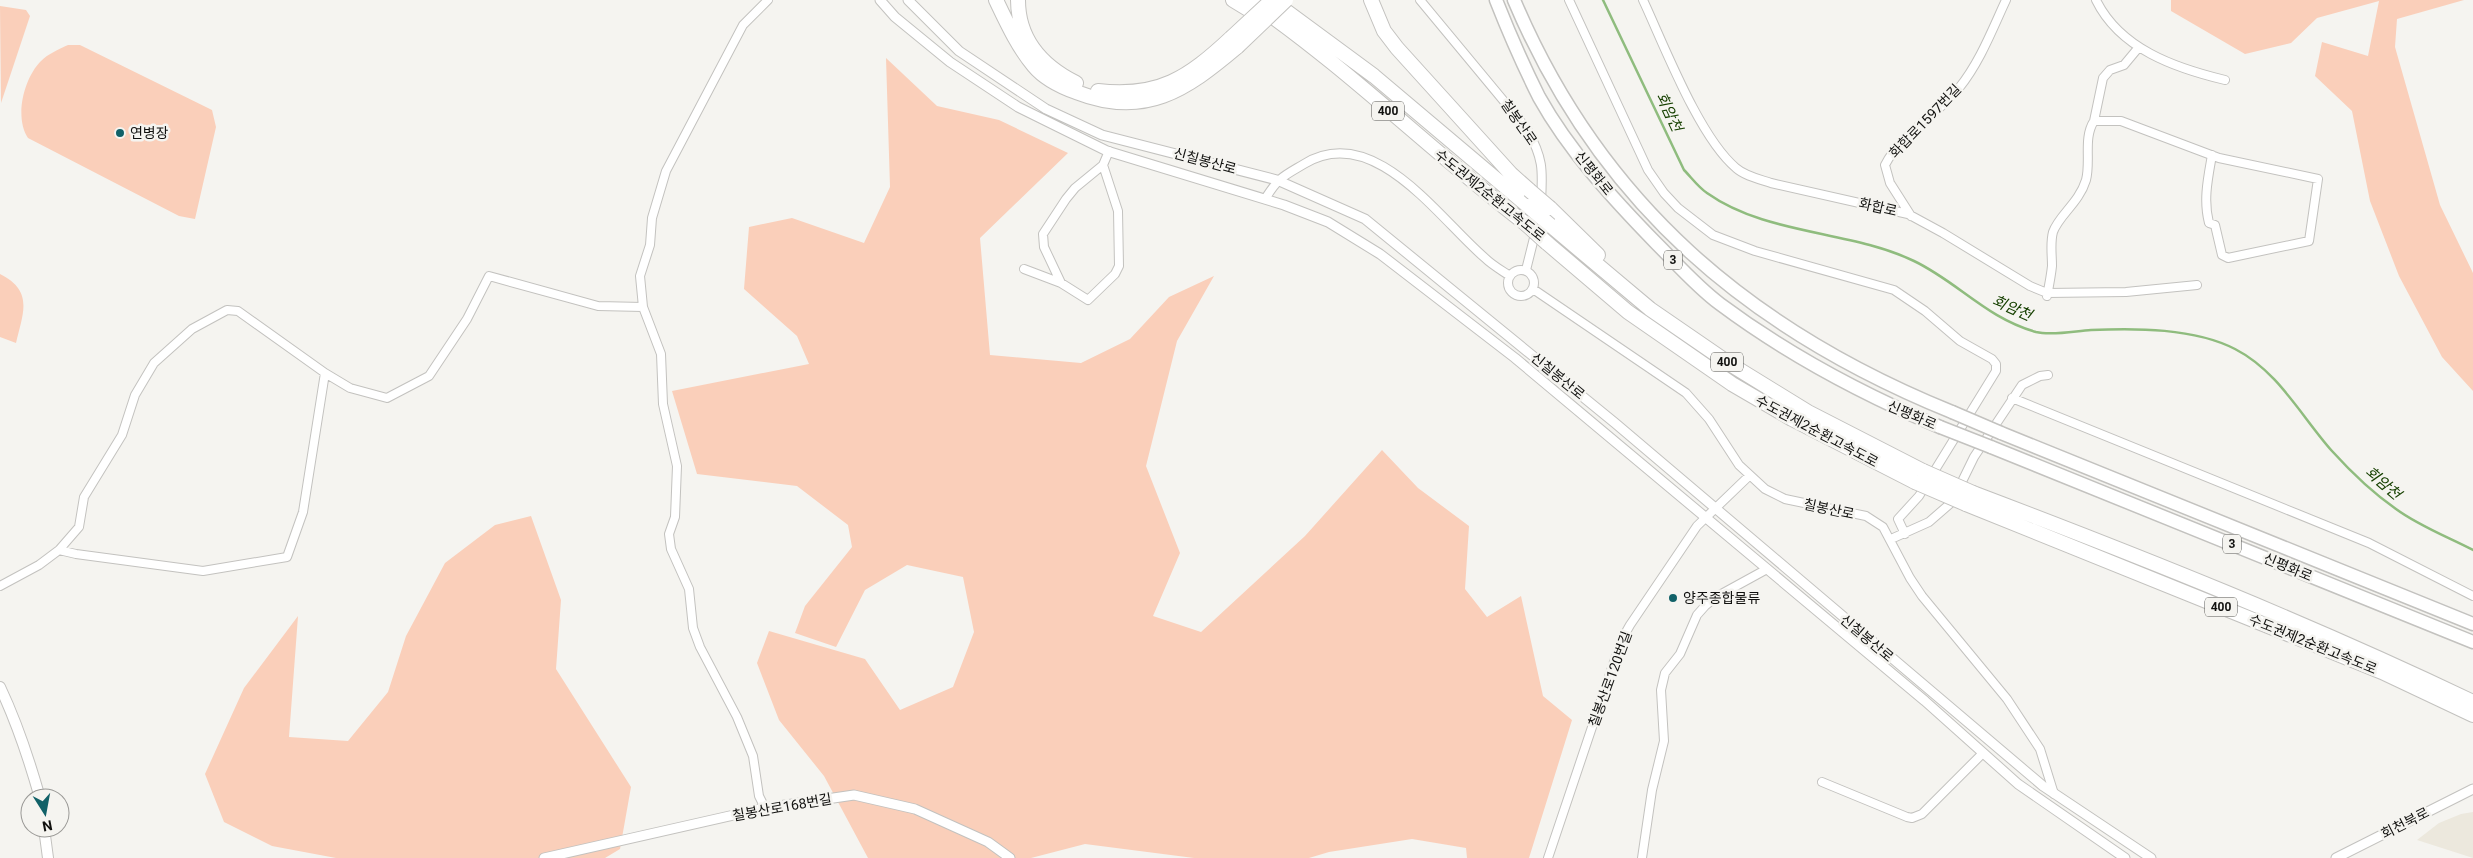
<svg xmlns="http://www.w3.org/2000/svg" width="2473" height="858" font-family="Roboto,'Noto Sans KR',sans-serif">
  <rect width="100%" height="100%" fill="#f5f4f0"/>
  <path fill="#ece8dd" d="M2473 812V858L2417 840 2439 823 2461 814Z"/>
  <path fill="#facfba" d="M2171 0H2464L2397 19 2395 47 2440 205 2473 273V391L2442 357 2399 276 2370 201 2352 111 2315 76 2322 42 2368 56 2379 1 2317 18 2291 43 2245 54 2171 11Z
    M0 6 26 10 30 16 1 103Z
    M68 45H80L212 110 216 127 195 219 179 216 28 138C14 117 24 78 41 61 48 54 59 49 68 45Z
    M886 58 937 106 999 120 1068 153 980 238 990 355 1081 363 1130 339 1169 297 1214 276 1177 341 1146 466 1180 553 1153 616 1201 632 1305 536 1382 450 1418 488 1469 526 1465 589 1487 617 1521 596 1543 696 1572 720 1529 858H1467L1466 848 1412 839 1329 852 1309 858H1194L1085 844 1031 858H868L824 776 779 720 757 663 769 631 865 659 900 710 953 687 974 632 963 577 907 565 865 590 836 647 795 633 805 606 852 547 848 525 797 486 697 474 672 391 809 364 797 336 744 289 749 227 792 218 864 243 890 187Z
    M0 274C34 291 23 313 16 343L0 337Z
    M531 516 561 600 556 669 631 787 620 849 605 858H336L272 846 224 822 205 774 244 688 298 616 289 737 348 741 388 692 406 636 445 563 495 525Z"/>
  <g fill="none" stroke-linecap="round" stroke-linejoin="round">
    <path stroke="#8fbc7e" stroke-width="2.5" d="M1603 0 1684 170C1691 177 1698 187 1707 193 1766 235 1849 230 1914 261 1958 282 1986 318 2036 332 2052 336 2075 331 2091 330 2136 328 2194 328 2235 349 2278 371 2301 416 2332 451 2351 472 2373 493 2396 509 2419 526 2448 537 2473 550"/>
    <defs>
      <path id="minor" d="M1420 0 1527 129C1543 158 1543 169 1541 201
        M1569 0 1648 170 1664 193 1678 208 1713 235 1755 251 1894 290 1925 311 1960 341 1992 359 1996 364V371L1919 496 1898 519 1905 534
        M1643 0C1664 45 1699 137 1736 168 1745 176 1759 179 1771 183L1908 214 1943 233 2030 286 2047 293 2126 292 2197 285
        M2096 0C2120 49 2175 68 2225 80
        M2094 121 2103 78 2110 70 2124 65 2139 47
        M1265 199C1279 177 1282 177 1304 164 1374 121 1439 219 1485 258 1492 265 1501 270 1510 276
        M1911 216 1890 183 1885 165C1901 133 1937 116 1959 88 1980 62 1992 30 2006 0
        M1024 269 1061 283 1088 300 1115 274 1119 266 1118 211 1103 165
        M1508 283a13 13 0 1 1 26 0a13 13 0 1 1-26 0Z
        M1526 270 1536 230
        M1061 283 1044 247 1043 234 1066 199 1075 188 1103 165 1109 151
        M1533 289 1686 393 1709 419 1739 465 1765 489 1785 499 1866 516 1883 527 1910 578 1922 596 2007 699 2040 749 2054 794
        M2047 296C2049 286 2051 276 2052 266 2052 254 2050 243 2053 232 2059 215 2079 203 2086 180 2091 161 2083 138 2094 121H2121L2219 158 2318 179 2309 241 2228 258 2222 255 2215 225 2209 223C2203 200 2208 178 2212 155
        M325 373 350 388 387 398 429 376 467 319 489 276 598 306 643 307
        M2012 398 2369 543 2473 596
        M1891 539 1929 522 1952 502 1974 457 2022 385 2040 376 2048 375
        M0 586 39 565 59 550 79 527 84 497 122 435 135 395 154 363 192 329 227 310 238 311 325 373 303 512 287 557 203 571 76 554 59 550
        M1822 782 1907 817 1912 818 1922 814 1983 753
        M765 808 759 796 753 756 737 717 700 647 693 628 689 589 671 549 669 534 675 517 677 466 663 404 661 354 643 307 640 276 650 245 652 218 666 171 743 25 768 0
        M1548 858 1621 641 1630 625 1697 526 1749 476
        M1642 858 1652 790 1664 741 1661 690 1665 673 1680 654 1697 615 1705 606 1716 597 1767 569"/>
      <path id="tertiary" d="M880 0 895 17 950 62 1018 107 1107 151 1284 205 1328 222 1380 254 1515 358 1925 701 2018 784 2125 858
        M908 0 959 51 1046 109 1102 135 1277 180 1365 219 1615 423 2043 786 2151 858
        M544 858 765 808 854 795 915 809 988 842 1010 858
        M2336 858 2473 789"/>
      <path id="secondary" d="M0 687C17 723 29 759 40 798
        M44 828 48 858"/>
      <path id="trunk" d="M1496 0C1509 33 1523 65 1539 97 1569 151 1614 200 1657 244 1677 264 1697 287 1720 304 1787 354 1862 394 1940 427
        M1514 0C1600 204 1750 330 1952 412
        M2001 433 2473 624
        M1991 447 2473 642"/>
      <path id="motorway" d="M996 0C1007 23 1018 47 1034 66 1044 78 1062 87 1076 92 1145 119 1186 90 1237 47
        M1018 0C1018 39 1042 66 1076 83
        M1233 0 1256 14
        M1249 0C1347 67 1432 152 1526 224
        M1271 0 1374 76 1528 206
        M1371 0 1384 31 1397 48 1511 174 1529 190
        M1098 91C1159 98 1188 78 1231 38
        M1550 208 1598 255
        M1550 225 1650 309 1730 364 1808 412 1923 471
        M1547 243 1628 312 1732 384 1792 419 1915 482
        M1973 493C2142 557 2310 624 2473 702
        M1966 504 2382 672 2473 715"/>
    </defs>
    <use href="#minor" stroke="#c3c2bf" stroke-width="10"/>
    <use href="#tertiary" stroke="#c3c2bf" stroke-width="11"/>
    <use href="#secondary" stroke="#c3c2bf" stroke-width="12"/>
    <use href="#trunk" stroke="#c3c2bf" stroke-width="15"/>
    <use href="#motorway" stroke="#c3c2bf" stroke-width="16"/>
    <use href="#minor" stroke="#fff" stroke-width="8"/>
    <use href="#tertiary" stroke="#fff" stroke-width="9"/>
    <use href="#secondary" stroke="#fff" stroke-width="10"/>
    <use href="#trunk" stroke="#fff" stroke-width="12"/>
    <use href="#motorway" stroke="#fff" stroke-width="14"/>
    <defs>
      <path id="trunk-bridge" d="M1952 412 2001 433
        M1940 427 1991 447"/>
      <path id="motorway-bridge" d="M1231 38 1272 0
        M1237 47 1286 0
        M1529 190 1550 208
        M1528 206 1550 225
        M1526 224 1547 243
        M1923 471 1973 493
        M1915 482 1966 504"/>
    </defs>
    <use href="#trunk-bridge" stroke="#c3c2bf" stroke-width="15" stroke-linecap="butt"/>
    <use href="#motorway-bridge" stroke="#c3c2bf" stroke-width="16" stroke-linecap="butt"/>
    <use href="#trunk-bridge" stroke="#fff" stroke-width="12"/>
    <use href="#motorway-bridge" stroke="#fff" stroke-width="14"/>
  </g>
  <g fill="#116168" stroke="#f5f4f0" stroke-width="2">
    <circle cx="120" cy="133" r="5"/>
    <circle cx="1673" cy="598" r="5"/>
  </g>
  <g text-anchor="middle" dominant-baseline="central" stroke-width="5" stroke-linejoin="round" paint-order="stroke">
    <g fill="#f5f4f0" stroke="#555552" stroke-width="1">
      <rect x="1372" y="101.5" width="32" height="19" rx="4"/>
      <rect x="1664" y="250.5" width="18" height="19" rx="4"/>
      <rect x="1711" y="352.5" width="32" height="19" rx="4"/>
      <rect x="2223" y="534.5" width="18" height="19" rx="4"/>
      <rect x="2205" y="597.5" width="32" height="19" rx="4"/>
    </g>
    <g font-size="12" font-weight="bold" fill="#11110f">
      <text x="1388" y="111">400</text>
      <text x="1673" y="260">3</text>
      <text x="1727" y="362">400</text>
      <text x="2232" y="544">3</text>
      <text x="2221" y="607">400</text>
    </g>
    <g font-size="14" fill="#11110f" stroke="#f5f4f0">
      <text transform="translate(1925 121) rotate(-46)">화합로1597번길</text>
      <text transform="translate(1519 122) rotate(55)">칠봉산로</text>
      <text transform="translate(1205 161) rotate(15)">신칠봉산로</text>
      <text transform="translate(1594 173) rotate(51)">신평화로</text>
      <text transform="translate(1490 195) rotate(39)">수도권제2순환고속도로</text>
      <text transform="translate(1878 207) rotate(13)">화합로</text>
      <text transform="translate(1558 376) rotate(39)">신칠봉산로</text>
      <text transform="translate(1912 415) rotate(23)">신평화로</text>
      <text transform="translate(1817 431) rotate(28)">수도권제2순환고속도로</text>
      <text transform="translate(1829 509) rotate(12)">칠봉산로</text>
      <text transform="translate(2288 567) rotate(22)">신평화로</text>
      <text transform="translate(1867 638) rotate(40)">신칠봉산로</text>
      <text transform="translate(2313 644) rotate(22)">수도권제2순환고속도로</text>
      <text transform="translate(1610 679) rotate(-70)">칠봉산로120번길</text>
      <text transform="translate(782 807) rotate(-10)">칠봉산로168번길</text>
      <text transform="translate(2405 823) rotate(-27)">회천북로</text>
    </g>
    <g font-size="14" fill="#11110f" stroke="#f5f4f0" text-anchor="start">
      <text x="130" y="133">연병장</text>
      <text x="1683" y="598">양주종합물류</text>
    </g>
    <g font-size="15" font-style="italic" fill="#164000" stroke="#f5f4f0">
      <text transform="translate(1669 112) rotate(65)">회암천</text>
      <text transform="translate(2012 308) rotate(24)">회암천</text>
      <text transform="translate(2383 483) rotate(41)">회암천</text>
    </g>
  </g>
  <g transform="translate(45 813) rotate(169)"><circle r="24" fill="#f5f4f0" stroke="#9a9996"/>
  <path d="M0-4L9 19L0 12L-9 19Z" fill="#116168"/>
  <text y="-8" font-size="14" font-weight="bold" text-anchor="middle" fill="#11110f">N</text>
  </g>
</svg>
